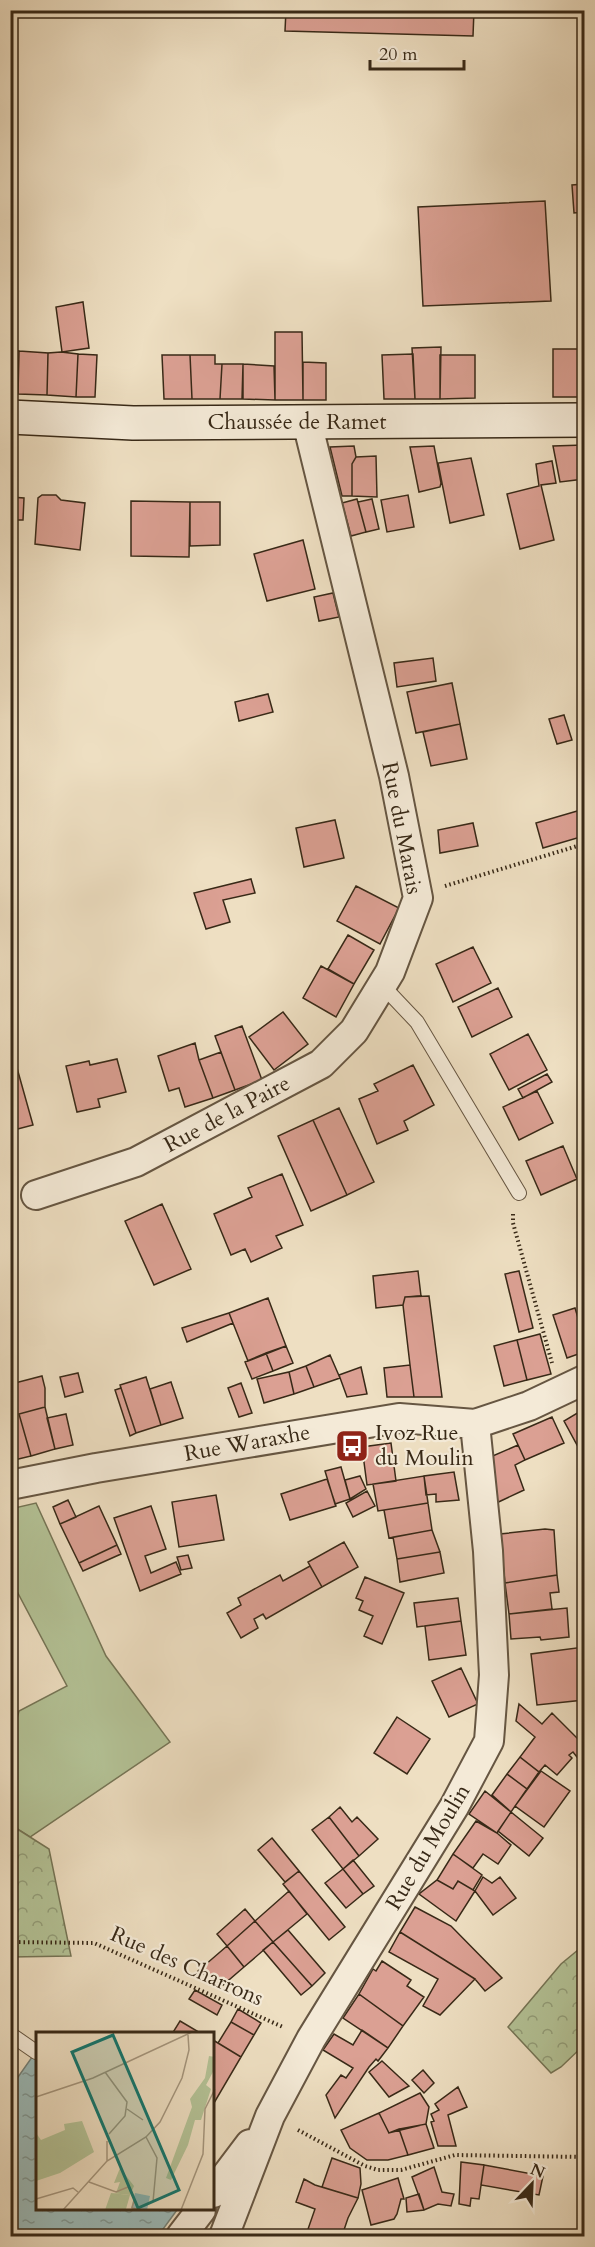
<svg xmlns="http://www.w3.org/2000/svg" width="595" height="2247" font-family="Cardo,serif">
  <defs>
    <pattern id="forest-crowns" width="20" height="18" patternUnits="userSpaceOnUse" patternTransform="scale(1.5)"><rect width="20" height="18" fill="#b4c397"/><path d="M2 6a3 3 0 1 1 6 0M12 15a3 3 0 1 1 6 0" fill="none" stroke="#939e7a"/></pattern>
    <pattern id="water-ripples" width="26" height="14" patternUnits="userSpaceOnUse" patternTransform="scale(1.5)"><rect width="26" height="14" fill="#9bbbba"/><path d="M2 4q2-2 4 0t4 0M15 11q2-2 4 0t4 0" fill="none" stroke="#7f9896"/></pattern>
  </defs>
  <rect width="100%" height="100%" fill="#eedfc2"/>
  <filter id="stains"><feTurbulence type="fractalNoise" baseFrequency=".00333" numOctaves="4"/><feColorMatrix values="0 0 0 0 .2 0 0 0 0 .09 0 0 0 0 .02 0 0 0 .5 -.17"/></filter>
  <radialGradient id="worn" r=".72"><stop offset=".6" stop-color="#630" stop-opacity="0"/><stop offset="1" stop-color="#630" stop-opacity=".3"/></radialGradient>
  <path fill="#b4c397" stroke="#767657" stroke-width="1.5" d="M36 1503 106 1656 170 1742 30 1837 11 1825V1741L19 1711 67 1686 11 1580 10 1509Z"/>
  <path fill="url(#forest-crowns)" stroke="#767657" stroke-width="1.5" d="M11 1825 49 1849 71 1956 11 1957Z
    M584 1945V2045L561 2067 551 2073 508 2027 561 1964Z"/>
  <path fill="url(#water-ripples)" stroke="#738179" stroke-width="1.5" d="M37 2050 38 2210H177L158 2236H11V2087Z"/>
  <path fill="#dba093" stroke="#382917" stroke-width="1.5" d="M286 10H474L473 36 285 31Z
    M584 184V212L574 213 572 185Z
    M545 201 551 301 423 306 418 207Z
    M83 302 89 348 62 352 56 307Z
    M275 332H302L303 400H275Z
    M441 347 440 399H415L412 348Z
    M553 349H582L584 397H553Z
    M10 350 19 351 18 394 10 393Z
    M19 351 48 353 47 395 18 394Z
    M61 352 78 354 76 397 47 395 48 353Z
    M78 354 97 355 95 397H76Z
    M413 354 415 399H384L382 355Z
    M162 355H190L192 399H164Z
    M190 355H215V364H222L220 399H192Z
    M440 355H475V398L440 399Z
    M303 362 326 363V400H303Z
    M222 364H243L242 399H220Z
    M243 364 274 366 275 400 243 399Z
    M584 445V479L560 482 553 446Z
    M354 446 356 457 352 464V496H342L330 447Z
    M434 446 441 483 440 487 419 492 410 447Z
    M376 456 377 497 352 496V464L356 457Z
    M471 458 484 515 450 523 438 463Z
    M552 461 556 483 541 485 554 540 520 549 507 494 539 486 536 464Z
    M42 495H56L61 500 85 503 80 550 35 544 38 498Z
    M408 495 414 527 387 532 381 500Z
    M10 497 24 498 23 520H17V547H10Z
    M357 499 366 532 351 536 342 503Z
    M372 499 379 529 366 532 358 502Z
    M131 501 190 502 189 557 131 556Z
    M190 502H220V545L190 546Z
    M303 540 315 589 267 601 254 554Z
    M333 593 339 617 319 621 314 597Z
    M433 658 436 681 397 687 394 663Z
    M452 683 460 724 416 733 407 692Z
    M268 694 273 712 239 721 235 702Z
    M564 715 572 740 557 744 549 719Z
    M460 724 467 759 431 766 423 732Z
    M584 809V836L543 848 536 823Z
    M335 820 344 858 304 867 296 828Z
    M473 823 478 846 440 853 438 830Z
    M251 879 255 893 223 900 230 922 206 929 194 893Z
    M356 886 399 908 380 944 337 921Z
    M348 935 374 950 354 984 328 969Z
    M473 947 491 983 453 1002 436 964Z
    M321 966 354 984 336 1017 303 998Z
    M498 988 512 1017 472 1037 458 1007Z
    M283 1012 308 1044 274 1070 249 1037Z
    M242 1026 262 1080 235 1090 215 1036Z
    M528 1034 547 1070 509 1090 490 1054Z
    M195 1043 199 1060 213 1098 185 1107 179 1088 169 1091 158 1056Z
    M221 1052 235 1090 213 1098 199 1060Z
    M117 1059 126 1092 98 1099 100 1107 77 1112 66 1066 89 1061 90 1065Z
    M413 1065 434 1105 404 1121 408 1130 377 1144 359 1099 378 1091 374 1084Z
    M17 1068 33 1125 10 1131V1070Z
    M547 1074 552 1082 523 1098 518 1089Z
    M537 1091 553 1123 519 1140 503 1107Z
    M339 1108 374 1182 347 1195 313 1120Z
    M313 1120 347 1195 311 1211 278 1136Z
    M563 1146 577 1179 541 1195 526 1161Z
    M282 1174 303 1225 276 1236 282 1248 251 1262 245 1249 231 1255 214 1214 252 1197 248 1188Z
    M162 1204 191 1269 154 1285 125 1221Z
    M418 1271 421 1296 405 1297 403 1305 376 1308 373 1276Z
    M519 1271 533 1328 519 1332 505 1274Z
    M429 1296 442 1397H414L410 1365 403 1305 405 1297Z
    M268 1298 286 1346 248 1361 229 1313Z
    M575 1308 584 1338V1352L567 1358 553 1315Z
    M229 1313 233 1323 187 1342 182 1328Z
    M540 1334 551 1374 527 1380 517 1340Z
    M517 1340 527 1380 504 1386 494 1346Z
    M286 1346 293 1363 273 1371 266 1353Z
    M266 1353 273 1371 252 1379 245 1362Z
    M330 1355 340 1378 314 1387 306 1366Z
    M410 1365 414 1397H387L384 1368Z
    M306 1366 314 1387 294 1394 289 1372Z
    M361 1367 367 1394 347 1397 339 1375Z
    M289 1372 294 1394 264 1403 257 1379Z
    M78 1373 83 1392 65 1397 60 1377Z
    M42 1376 45 1388V1407L19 1414 31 1456 10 1461V1400L15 1399 11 1384Z
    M146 1377 161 1425 136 1433 120 1385Z
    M171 1382 183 1418 161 1425 150 1389Z
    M241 1383 252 1413 239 1417 228 1388Z
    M121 1388 136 1433 130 1436 115 1390Z
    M45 1407 55 1449 31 1456 19 1414Z
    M584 1409V1455L583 1456 564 1421Z
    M66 1414 73 1445 55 1449 47 1418Z
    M552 1417 564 1443 525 1460 513 1434Z
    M391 1443 396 1481 367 1485 362 1447Z
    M518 1445 525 1460 515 1465 524 1490 492 1505 488 1458Z
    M341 1467 350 1499 335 1504 325 1471Z
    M454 1472 459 1500 436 1502V1494L426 1495 424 1476Z
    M360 1476 366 1489 350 1499 345 1480Z
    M424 1476 428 1503 378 1511 373 1484Z
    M327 1479 336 1506 290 1520 281 1494Z
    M367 1491 375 1506 353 1517 346 1503Z
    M216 1495 224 1540 179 1547 172 1502Z
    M68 1500 76 1517 60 1524 53 1507Z
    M428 1503 432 1530 389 1538 384 1510Z
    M99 1506 117 1545 79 1563 60 1524Z
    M151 1506 166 1549 145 1556 151 1573 176 1562 181 1574 140 1591 114 1518Z
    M545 1529 554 1530 557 1575 505 1583 500 1534Z
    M432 1530 440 1552 397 1559 393 1537Z
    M344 1542 358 1567 322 1587 308 1562Z
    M117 1545 121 1554 83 1571 79 1563Z
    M440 1552 444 1573 400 1582 397 1559Z
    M188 1555 192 1568 181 1570 177 1557Z
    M310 1566 322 1587 266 1619 263 1614 254 1619 258 1628 241 1638 227 1613 241 1605 238 1598 280 1575 283 1581Z
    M557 1575 559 1592 550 1593 552 1609 509 1614 505 1583Z
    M365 1577 404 1593 382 1644 364 1636 373 1616 359 1610 363 1601 356 1598Z
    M458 1598 461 1621 417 1627 414 1603Z
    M567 1608 569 1637 541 1640 540 1637 511 1639 509 1614Z
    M461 1621 466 1655 429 1660 425 1626Z
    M584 1647V1700L537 1705 531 1654Z
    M461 1668 478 1704 449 1717 432 1681Z
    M519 1704 542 1724 552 1713 584 1745V1749L577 1757 573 1752 569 1755 572 1758 557 1775 545 1765 539 1772 520 1757 535 1737 516 1721Z
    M397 1717 430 1739 407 1774 374 1753Z
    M520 1757 539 1772 527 1789 507 1774Z
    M541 1771 570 1791 544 1827 515 1806Z
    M507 1774 527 1789 511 1812 492 1795Z
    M485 1791 511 1812 497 1833 469 1814Z
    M340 1807 352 1822 357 1817 378 1839 359 1856 329 1817Z
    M511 1812 543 1838 529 1856 498 1831Z
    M329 1817 359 1856 343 1869 312 1830Z
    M476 1821 497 1833 511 1845 498 1864 483 1854 473 1868 453 1854Z
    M272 1838 299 1871 285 1882 258 1850Z
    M453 1854 482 1875 473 1890 458 1881 453 1889 437 1880Z
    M353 1860 374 1886 363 1894 343 1869Z
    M343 1869 363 1894 346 1908 325 1883Z
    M299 1871 345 1927 329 1940 283 1884Z
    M483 1877 492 1883 500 1877 516 1898 493 1915 475 1891Z
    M437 1880 453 1889 458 1881 475 1891 456 1921 419 1894Z
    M289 1891 307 1914 273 1942 255 1921Z
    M415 1907 451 1926 502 1978 485 1991 475 1979 400 1932Z
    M245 1909 255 1921 227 1946 217 1934Z
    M255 1921 273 1942 244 1967 227 1946Z
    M288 1930 325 1973 312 1986 273 1942Z
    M400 1932 475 1979 440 2015 423 2006 438 1979 389 1952Z
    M273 1942 312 1986 301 1995 263 1950Z
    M227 1946 244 1967 223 1985 198 1971Z
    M382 1961 411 1980 407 1986 424 1997 403 2026 359 1994 373 1969 376 1971Z
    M195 1990 222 2005 217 2015 189 1999Z
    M359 1994 403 2026 388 2048 343 2018Z
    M238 2009 261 2023 254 2035 231 2022Z
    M180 2021 202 2034H172Z
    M231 2022 254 2035 241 2057 218 2043Z
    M362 2030 388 2048 378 2061 376 2059 369 2067 335 2118 326 2095 341 2075 346 2078 353 2068 323 2050 334 2034 353 2045Z
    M213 2040 241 2057 214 2103H213Z
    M382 2061 409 2086 389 2097 369 2072Z
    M423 2070 434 2083 424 2093 412 2080Z
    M458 2087 467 2107 448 2115 456 2146H438L431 2122 434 2121 431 2114 439 2110 435 2104Z
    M420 2093 429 2107 426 2124 389 2133 379 2113Z
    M379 2113 389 2133 399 2129 408 2155 388 2160H367L350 2148 341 2130Z
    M426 2124 434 2148 408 2155 399 2129Z
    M332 2158 360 2168 361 2184 358 2198 322 2187Z
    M461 2162 484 2165 479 2199 471 2198 470 2206 459 2204Z
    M484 2165 543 2176 539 2195 481 2185Z
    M434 2167 442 2192 454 2194 451 2206 438 2204 424 2210 412 2177Z
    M398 2178 404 2199H401L397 2214 394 2219 371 2225 362 2190Z
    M304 2179 315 2185 358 2198 348 2218 342 2236 307 2232 315 2209 296 2202Z
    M419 2194 424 2210 407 2212 406 2198Z"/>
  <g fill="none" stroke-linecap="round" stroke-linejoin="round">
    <defs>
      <path id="service" d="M381 984 417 1022 519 1193
        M10 2034 36 2052"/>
      <path id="minor" d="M36 1195 136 1162 321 1064 354 1031 390 972 418 898 394 776 307 422
        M10 1485 96 1468 399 1418 475 1424 529 1406 584 1380
        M213 2193 250 2144
        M181 2236 201 2210
        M224 2236 270 2116 311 2039 454 1807 489 1741 494 1675 488 1551 475 1424"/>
      <path id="secondary" d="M10 417 133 423 584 420"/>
    </defs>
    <use href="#service" stroke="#665642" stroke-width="16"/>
    <use href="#minor" stroke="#665642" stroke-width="32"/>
    <use href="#secondary" stroke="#382917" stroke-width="36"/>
    <path stroke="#382917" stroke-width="4" stroke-dasharray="1.5 3" stroke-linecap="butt" d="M445 886 584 844
      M513 1214V1223L552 1363
      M10 1942 94 1943 283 2027
      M298 2130 365 2166 378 2170H401L455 2155 584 2157"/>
    <use href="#service" stroke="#f4ead7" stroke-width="14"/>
    <use href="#minor" stroke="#f4ead7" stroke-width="28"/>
    <use href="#secondary" stroke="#f4ead7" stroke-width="33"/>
  </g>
  <defs>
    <symbol id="bus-square" viewBox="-11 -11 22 22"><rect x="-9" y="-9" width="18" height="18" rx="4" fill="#8f2418" stroke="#f4ead7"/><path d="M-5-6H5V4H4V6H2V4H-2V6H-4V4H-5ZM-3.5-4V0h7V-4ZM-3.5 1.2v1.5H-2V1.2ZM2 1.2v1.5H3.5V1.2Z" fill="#fff"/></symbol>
  </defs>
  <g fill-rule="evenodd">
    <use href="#bus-square" x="333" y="1427" width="38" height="38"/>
  </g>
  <g text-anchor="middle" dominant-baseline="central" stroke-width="4.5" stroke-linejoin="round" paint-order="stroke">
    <g font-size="22" fill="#382917" stroke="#f4ead7">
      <text x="297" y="422">Chaussée de Ramet</text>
      <text transform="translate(402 828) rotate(79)">Rue du Marais</text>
      <text transform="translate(227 1114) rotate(-28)">Rue de la Paire</text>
      <text transform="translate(247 1443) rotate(-10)">Rue Waraxhe</text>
      <text transform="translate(428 1847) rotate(-59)">Rue du Moulin</text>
      <text transform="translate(187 1966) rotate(24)">Rue des Charrons</text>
    </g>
    <g font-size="22" fill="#382917" stroke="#f4ead7" text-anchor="start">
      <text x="375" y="1433">Ivoz Rue<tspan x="375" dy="25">du Moulin</tspan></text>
    </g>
  </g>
  <g transform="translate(36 2032)">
    <rect width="178" height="178" fill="#eedfc2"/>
    <path d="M46 89 58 120 24 141 0 149V101L5 108 29 98 28 92ZM75 161 94 163 90 177 69 178Z" fill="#b4c397"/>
    <path d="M173 24 179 25 178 38 170 53 175 57 165 88H159L152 113 135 148 130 146 156 75 154 67 169 46ZM84 136 98 154 94 163 75 161H80L84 150 78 151Z" fill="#b4c397"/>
    <path d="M99 161 114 164 111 178 95 176Z" fill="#9bbbba"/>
    <path fill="none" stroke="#a5967e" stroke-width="1.5" d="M69 40 91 70 89 84 73 102M0 65 57 46 156 0M91 77 107 88M110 105 121 126 117 170M71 129V109M53 150 80 160 92 155M0 167 37 156 42 160M98 169 96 176 107 178M27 178 71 129 110 105 124 90 146 46 153 18 152 3M145 178 167 122 169 77 179 57"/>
    <path fill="#0f766e" fill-opacity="0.15" stroke="#0f766e" stroke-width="3" d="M77 3 143 158 102 176 36 20Z"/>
    <rect width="178" height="178" fill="none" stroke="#382917" stroke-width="3"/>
  </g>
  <rect width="595" height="2247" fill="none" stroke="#eedfc2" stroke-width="36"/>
  <rect x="12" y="12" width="571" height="2223" fill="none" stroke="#382917" stroke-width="3"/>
  <rect x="18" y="18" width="559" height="2211" fill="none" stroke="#382917" stroke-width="1.5"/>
  <g transform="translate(532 2184) rotate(23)" stroke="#f4ead7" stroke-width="4.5" paint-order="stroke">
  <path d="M0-4.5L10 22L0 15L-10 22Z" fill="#382917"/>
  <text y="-9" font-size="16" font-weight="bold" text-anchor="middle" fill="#382917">N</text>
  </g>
  <path d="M370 60v9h94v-9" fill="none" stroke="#382917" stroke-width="3"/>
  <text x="379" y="60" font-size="18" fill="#382917" stroke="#f4ead7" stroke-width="4.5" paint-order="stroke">20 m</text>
  <rect width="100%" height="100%" filter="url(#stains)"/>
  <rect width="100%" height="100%" fill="url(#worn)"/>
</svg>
